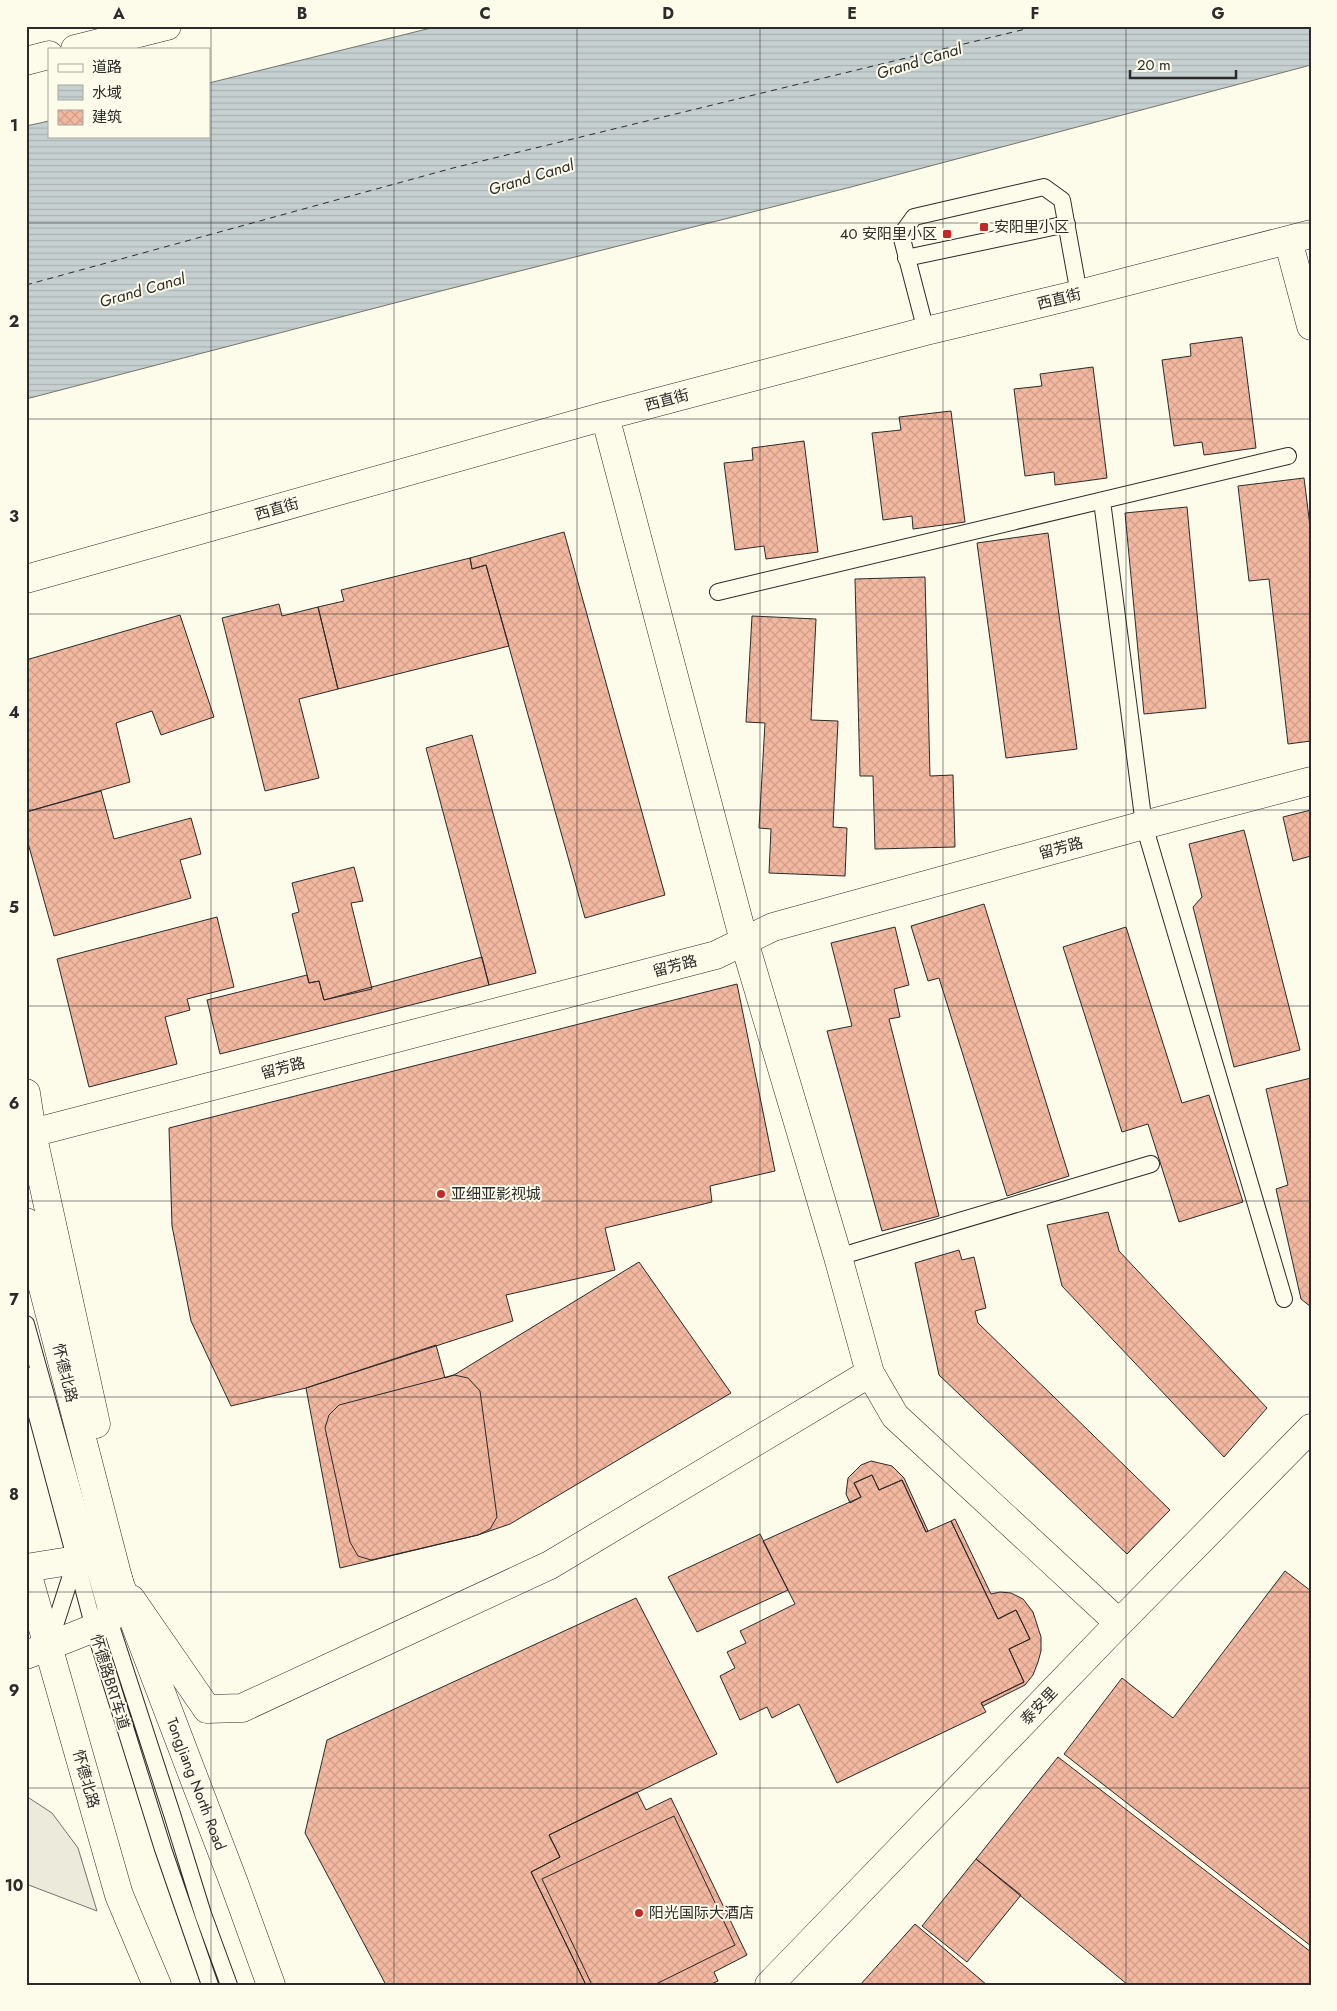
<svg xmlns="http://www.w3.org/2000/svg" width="1337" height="2011" font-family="Jost,'Noto Sans SC',sans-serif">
  <defs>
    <pattern id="water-rules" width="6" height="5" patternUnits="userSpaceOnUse" patternTransform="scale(1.25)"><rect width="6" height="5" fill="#c7d0d0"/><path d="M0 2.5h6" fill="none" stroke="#abb3b3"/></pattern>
    <pattern id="building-cross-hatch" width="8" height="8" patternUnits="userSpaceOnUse" patternTransform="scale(1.25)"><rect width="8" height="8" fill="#f2b8a0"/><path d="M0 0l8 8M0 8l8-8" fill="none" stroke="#d09e8a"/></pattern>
  </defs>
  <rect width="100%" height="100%" fill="#fdfbea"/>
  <path fill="#eceadb" stroke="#74746e" d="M26 1796 52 1813 78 1848 97 1911 26 1884Z"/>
  <path fill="url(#water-rules)" stroke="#74746e" d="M439 26H1311V65L851 187 433 293 26 399V126L49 121V136H209V83Z"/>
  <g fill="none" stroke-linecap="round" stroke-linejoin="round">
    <path stroke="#2b2b2b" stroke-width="1" stroke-dasharray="6 5" stroke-linecap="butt" d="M26 285 453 168 1038 26"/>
  </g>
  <path fill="url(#building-cross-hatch)" stroke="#2b2b2b" d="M1242 337 1256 448 1204 455 1202 442 1174 446 1162 360 1191 356 1190 344Z
    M1093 367 1107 478 1055 485 1054 472 1025 476 1014 389 1042 386 1040 374Z
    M951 411 965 522 913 529 912 516 883 520 872 433 901 430 899 417Z
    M804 441 818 552 766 559 764 546 735 550 724 463 753 460 752 448Z
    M1304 478 1311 534V741L1288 744 1269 579 1249 581 1238 486Z
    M1187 507 1206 708 1144 714 1125 513Z
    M564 532 665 895 585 918 486 565 472 569 470 558Z
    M1048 533 1077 749 1006 758 977 543Z
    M470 558 472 569 486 565 509 646 338 689 318 607 344 601 341 590Z
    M925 577 930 776 953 775 955 847 875 849 873 776H860L855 579Z
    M279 604 282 616 318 607 338 689 299 699 319 778 265 791 222 618Z
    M180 615 214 717 161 735 152 711 116 723 130 782 26 812V660Z
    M752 616 816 619 811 720 838 721 833 827 847 828 845 876 769 873 771 829 759 828 765 723 746 722Z
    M472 735 536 973 489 985 426 748Z
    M101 791 114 839 191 818 201 854 180 860 191 898 54 936 26 836V812Z
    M1311 810V856L1293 861 1283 817Z
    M1244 830 1300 1050 1234 1067 1193 907 1202 897 1189 844Z
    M354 867 363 901 351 903 372 989 324 1000 319 981 309 983 292 914 299 912 292 883Z
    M984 904 1069 1176 1007 1196 939 978 928 981 911 926Z
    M217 917 234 987 187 999 190 1010 165 1017 177 1064 89 1087 57 959Z
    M895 927 909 985 894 989 900 1017 889 1019 939 1216 882 1231 827 1031 852 1026 831 943Z
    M1126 927 1182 1103 1209 1095 1243 1202 1179 1222 1148 1124 1122 1132 1063 947Z
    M482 957 489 985 220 1054 207 1000 307 975 309 983 319 981 324 1000Z
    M737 984 775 1171 710 1186 712 1202 605 1228 615 1270 506 1295 513 1321 306 1388 231 1406 191 1321 172 1226 169 1128Z
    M1311 1078V1307L1301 1299 1276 1189 1288 1185 1266 1089Z
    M1108 1212 1119 1251 1267 1408 1224 1457 1062 1286 1047 1225Z
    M959 1250 962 1260 974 1257 986 1308 975 1311 978 1323 1170 1510 1127 1554 939 1375 915 1263Z
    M639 1262 731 1393 510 1524 478 1535 340 1568 306 1388 436 1345 445 1378 454 1375Z
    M454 1375 468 1378 480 1391 497 1517 490 1529 478 1535 371 1560 358 1556 350 1542 325 1428 329 1415 339 1405Z
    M871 1461 892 1466 904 1478 928 1531 926 1532 902 1480 879 1490 872 1475 854 1483 861 1497 850 1503 846 1494 848 1478 861 1465Z
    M872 1475 879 1490 902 1480 926 1532 951 1521 998 1619 1016 1610 1030 1639 1009 1649 1024 1682 981 1703 986 1712 837 1783 799 1704 772 1718 767 1707 740 1720 720 1676 735 1668 727 1652 746 1643 740 1631 795 1604 763 1541 861 1497 854 1483Z
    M955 1519 991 1594 1000 1592 1011 1593 1023 1599 1033 1612 1041 1637V1651L1038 1662 1033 1675 1025 1685 983 1706 981 1703 1024 1682 1009 1649 1030 1639 1016 1610 998 1619 951 1521Z
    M760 1534 788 1590 697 1632 668 1577Z
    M1285 1571 1311 1591V1946L1064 1754 1122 1678 1173 1718Z
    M636 1598 717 1754 549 1835 560 1857 531 1872 586 1985H386L305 1833 327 1740Z
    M1058 1757 1311 1952V1985H1128L976 1859Z
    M637 1792 646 1810 671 1798 747 1955 714 1972 718 1981 709 1985H586L531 1872 560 1857 549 1835Z
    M674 1816 735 1945 654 1985H592L542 1879Z
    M976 1859 1021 1895 967 1962 922 1926Z
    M915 1924 987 1985H860Z"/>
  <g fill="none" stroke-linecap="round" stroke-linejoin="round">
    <defs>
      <path id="lane" d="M906 258 1067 224
        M926 331 901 235 914 217 1044 187 1062 200 1079 294
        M1102 501 1144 825 1284 1299
        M718 592 1288 456
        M838 1257 1151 1164
        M26 1324 109 1620 172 1814 203 1914 229 1985
        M26 1375 94 1628 163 1849 210 1985
        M49 1644 76 1560"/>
      <path id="street" d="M75 49 167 26
        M26 61 49 55
        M1288 240 1311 326
        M605 416 744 941 838 1257 870 1373 895 1416 1119 1623
        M26 579 605 416 926 331 1079 294 1311 234
        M32 1133 716 955 773 927 1144 825 1311 781
        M131 1599 207 1709 242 1708 550 1565 870 1373
        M769 1985 1119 1623 1311 1428"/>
      <g id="primary">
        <path d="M26 1093 32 1133 96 1424"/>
        <path id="s1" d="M26 1222 119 1582 234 1883 271 1985"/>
        <path d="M26 1568 76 1560H92L119 1582"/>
        <path d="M26 1569 119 1895 157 1985"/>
        <path d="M26 1655 94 1628 109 1620 119 1582 118 1578"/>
      </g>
    </defs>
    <use href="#lane" stroke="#2b2b2b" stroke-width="18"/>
    <use href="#street" stroke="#2b2b2b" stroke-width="29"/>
    <use href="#primary" stroke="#2b2b2b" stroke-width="29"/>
    <use href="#lane" stroke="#fdfbea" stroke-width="16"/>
    <use href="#street" stroke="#fdfbea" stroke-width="28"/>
    <use href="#primary" stroke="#fdfbea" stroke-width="28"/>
  </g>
  <path fill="none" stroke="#2b2b2b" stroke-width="1" stroke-opacity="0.55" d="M211 26V1985M394 26V1985M577 26V1985M760 26V1985M943 26V1985M1126 26V1985M26 223H1311M26 419H1311M26 614H1311M26 810H1311M26 1006H1311M26 1201H1311M26 1397H1311M26 1592H1311M26 1788H1311"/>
  <g fill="#c62828" stroke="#fdfbea" stroke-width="2">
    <rect x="979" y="222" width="10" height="10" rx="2.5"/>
    <rect x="942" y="229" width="10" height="10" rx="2.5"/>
    <circle cx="441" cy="1194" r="5"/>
    <circle cx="639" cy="1913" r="5"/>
  </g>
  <g text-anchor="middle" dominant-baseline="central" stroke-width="4" stroke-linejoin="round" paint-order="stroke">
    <g font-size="15" fill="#2b2b2b" stroke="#fdfbea" text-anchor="start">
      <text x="994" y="227">安阳里小区</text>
      <text x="937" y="234" text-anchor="end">40 安阳里小区</text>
      <text x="451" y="1194">亚细亚影视城</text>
      <text x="649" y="1913">阳光国际大酒店</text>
    </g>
    <g font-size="15" fill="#2b2b2b" stroke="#fdfbea">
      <text transform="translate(1059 299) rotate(-14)">西直街</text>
      <text transform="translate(667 400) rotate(-15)">西直街</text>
      <text transform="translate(277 509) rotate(-16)">西直街</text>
      <text transform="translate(1061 848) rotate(-15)">留芳路</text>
      <text transform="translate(675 966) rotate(-15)">留芳路</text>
      <text transform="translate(283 1068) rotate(-15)">留芳路</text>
      <text transform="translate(65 1373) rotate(76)">怀德北路</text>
      <text transform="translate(110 1682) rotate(73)">怀德路BRT车道</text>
      <text transform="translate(1039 1706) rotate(-46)">泰安里</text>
      <text transform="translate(86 1779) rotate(74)">怀德北路</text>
      <text stroke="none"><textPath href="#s1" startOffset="588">TongJiang North Road</textPath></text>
    </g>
    <g font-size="16" font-style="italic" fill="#2b2b2b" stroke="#fdfbea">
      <text transform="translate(919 61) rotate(-17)">Grand Canal</text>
      <text transform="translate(531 177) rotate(-17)">Grand Canal</text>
      <text transform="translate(142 290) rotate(-16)">Grand Canal</text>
    </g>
  </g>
  <rect width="1337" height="2011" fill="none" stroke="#fdfbea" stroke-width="55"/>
  <rect x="48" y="48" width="162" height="90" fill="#fdfbea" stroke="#a9a89e"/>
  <rect x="58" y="64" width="25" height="8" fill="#fdfbea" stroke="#a9a89e"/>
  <text x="92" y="72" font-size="15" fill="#2b2b2b">道路</text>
  <rect x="58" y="85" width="25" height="15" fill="url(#water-rules)" stroke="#a9a89e"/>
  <text x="92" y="98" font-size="15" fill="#2b2b2b">水域</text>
  <rect x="58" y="110" width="25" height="15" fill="url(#building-cross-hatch)" stroke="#a9a89e"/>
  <text x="92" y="122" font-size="15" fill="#2b2b2b">建筑</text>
  <path d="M1130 70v8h106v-8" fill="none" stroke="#2b2b2b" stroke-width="2.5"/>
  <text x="1137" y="70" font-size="15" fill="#2b2b2b" stroke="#fdfbea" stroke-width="4" paint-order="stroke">20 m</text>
  <rect x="28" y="28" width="1282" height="1956" fill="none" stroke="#2b2b2b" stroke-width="2"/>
  <g font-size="16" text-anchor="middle" font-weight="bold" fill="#2b2b2b">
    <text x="119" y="19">A</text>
    <text x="302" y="19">B</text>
    <text x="485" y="19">C</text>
    <text x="668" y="19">D</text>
    <text x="852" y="19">E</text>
    <text x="1035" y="19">F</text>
    <text x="1218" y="19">G</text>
    <text x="14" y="131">1</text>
    <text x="14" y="327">2</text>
    <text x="14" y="522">3</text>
    <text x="14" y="718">4</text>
    <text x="14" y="913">5</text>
    <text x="14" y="1109">6</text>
    <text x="14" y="1305">7</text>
    <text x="14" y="1500">8</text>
    <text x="14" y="1696">9</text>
    <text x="14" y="1891">10</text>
  </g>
</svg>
